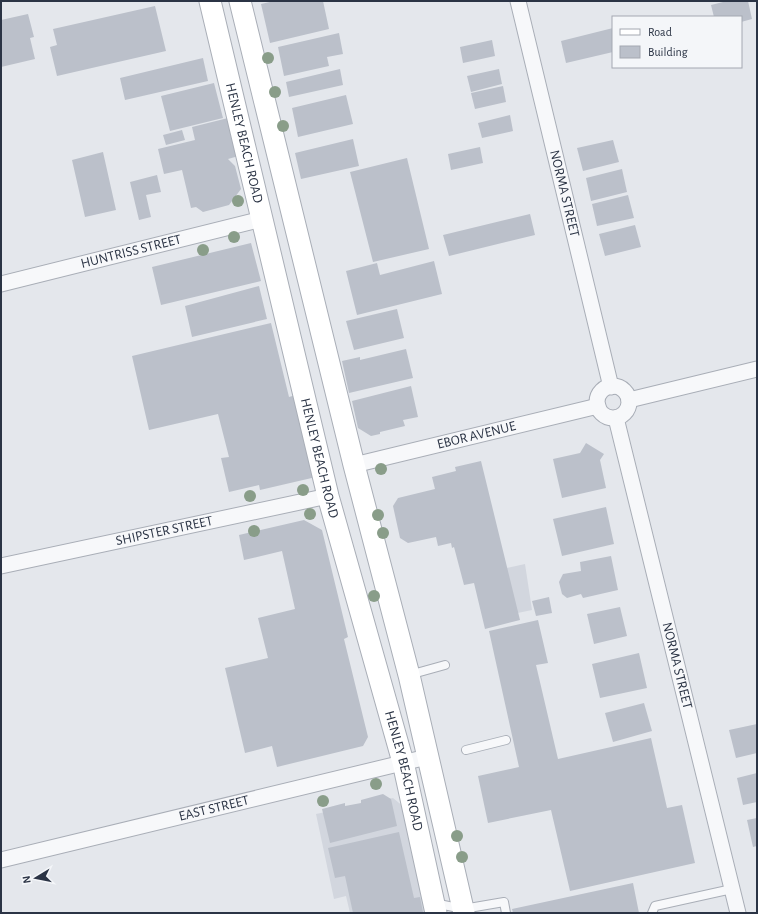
<svg xmlns="http://www.w3.org/2000/svg" width="758" height="914" font-family="'Alegreya Sans',sans-serif">
  <rect width="100%" height="100%" fill="#e4e7ec"/>
  <path fill="#d2d6de" d="M525 564 532 610 499 617 489 572Z
    M393 798 404 807 426 913H350L346 896 334 899 316 814Z"/>
  <path fill="#bbc0ca" d="M274 1H323L329 29 270 43 261 4Z
    M727 1H748L752 19 741 22V17H714L711 5Z
    M155 6 166 51 57 76 50 47 57 45 53 29Z
    M28 14 34 37 30 38 35 59 1 67V20Z
    M613 28V52L566 63 561 41Z
    M339 33 343 54 327 57 329 66 284 76 278 47Z
    M492 40 495 56 463 63 460 47Z
    M203 58 208 81 125 100 120 78Z
    M340 69 343 85 289 97 286 82Z
    M499 69 502 84 471 92 467 76Z
    M214 83 223 118 170 131 161 96Z
    M503 86 506 102 475 109 471 93Z
    M346 95 353 124 298 137 292 108Z
    M510 115 513 131 482 138 478 123Z
    M232 117 242 155 228 159 235 166 241 189 229 205 203 212 196 207 191 208 182 170 164 174 158 149 195 140 192 127Z
    M182 130 185 140 166 145 163 135Z
    M353 139 359 166 301 179 295 153Z
    M613 140 619 162 583 171 577 148Z
    M480 147 483 163 451 170 448 154Z
    M103 152 116 210 85 217 72 160Z
    M407 158 429 249 373 262 350 172Z
    M622 169 627 192 591 201 586 178Z
    M157 175 161 192 146 195 151 217 139 220 130 182Z
    M628 195 634 218 597 226 592 204Z
    M530 214 535 235 449 256 443 235Z
    M635 225 641 247 605 256 599 234Z
    M251 243 261 281 161 305 152 267Z
    M434 261 442 294 357 315 346 271 377 263 380 275Z
    M259 286 267 319 192 337 185 306Z
    M397 309 404 338 354 350 346 321Z
    M271 323 289 397 296 395 316 477 260 490 259 485 229 492 221 458 229 457 218 414 149 430 132 356Z
    M406 349 413 378 349 393 342 361 360 357V360Z
    M411 386 418 417 403 420 405 426 380 432V434L371 436 358 428 352 401Z
    M586 443 604 454 600 460 606 488 562 498 553 459 580 453Z
    M481 461 520 620 485 629 474 583 464 585 454 547 452 548 451 543 438 546 436 537 408 543 400 538 393 506 398 498 435 489 432 477 456 471 455 467Z
    M606 507 614 544 562 556 553 519Z
    M304 520 322 530 348 637 344 639 368 737 363 746 277 767 272 746 245 753 225 668 268 658 258 618 295 609 282 551 244 560 239 535Z
    M611 556 618 590 583 598 581 594 567 598 562 594 559 582 563 574 581 571 580 562Z
    M549 597 552 613 536 616 532 601Z
    M620 607 627 636 594 644 587 614Z
    M538 620 548 663 536 665 558 759 651 738 667 808 682 805 695 863 570 891 551 810 488 823 478 776 519 767 489 631Z
    M639 653 647 688 600 698 592 664Z
    M644 703 652 731 613 742 605 713Z
    M757 724V753L736 758 729 730Z
    M757 773V802L743 805 737 778Z
    M383 794 391 799 397 826 330 843 322 809 345 803V806L361 803V800Z
    M757 818V846L753 847 747 820Z
    M399 832 414 898 420 897 423 912 353 913 345 876 335 878 328 848Z
    M633 883 639 913H513L512 909Z"/>
  <g fill="none" stroke-linecap="round" stroke-linejoin="round">
    <defs>
      <path id="service" d="M409 675 445 665
        M466 750 506 740
        M434 903 463 909 504 902 506 913
        M652 913 655 906 732 889"/>
      <g id="minor">
        <path id="s1" d="M518 1 611 387"/>
        <path id="s2" d="M1 284 262 219"/>
        <circle cx="613" cy="402" r="16"/>
        <path d="M629 400 757 369"/>
        <path id="s3" d="M616 418 738 913"/>
        <path id="s4" d="M354 465 598 406"/>
        <path id="s5" d="M1 566 328 496"/>
        <path id="s6" d="M1 860 427 757"/>
      </g>
      <g id="secondary">
        <path id="s7" d="M210 1 328 496 403 762 436 913"/>
        <path d="M240 1 354 465 409 675 464 913"/>
      </g>
    </defs>
    <use href="#service" stroke="#a9aeb7" stroke-width="10"/>
    <use href="#minor" stroke="#a9aeb7" stroke-width="17"/>
    <use href="#secondary" stroke="#a9aeb7" stroke-width="23"/>
    <use href="#service" stroke="#f7f8fa" stroke-width="8"/>
    <use href="#minor" stroke="#f7f8fa" stroke-width="15"/>
    <use href="#secondary" stroke="#fff" stroke-width="21"/>
  </g>
  <g fill="#899d89">
    <circle cx="268" cy="58" r="6"/>
    <circle cx="275" cy="92" r="6"/>
    <circle cx="283" cy="126" r="6"/>
    <circle cx="238" cy="201" r="6"/>
    <circle cx="234" cy="237" r="6"/>
    <circle cx="203" cy="250" r="6"/>
    <circle cx="381" cy="469" r="6"/>
    <circle cx="303" cy="490" r="6"/>
    <circle cx="250" cy="496" r="6"/>
    <circle cx="310" cy="514" r="6"/>
    <circle cx="378" cy="515" r="6"/>
    <circle cx="254" cy="531" r="6"/>
    <circle cx="383" cy="533" r="6"/>
    <circle cx="374" cy="596" r="6"/>
    <circle cx="376" cy="784" r="6"/>
    <circle cx="323" cy="801" r="6"/>
    <circle cx="457" cy="836" r="6"/>
    <circle cx="462" cy="857" r="6"/>
  </g>
  <g text-anchor="middle" dominant-baseline="central" stroke-width="3.5" stroke-linejoin="round" paint-order="stroke">
    <g font-size="14" fill="#2b3445" stroke="#f4f6f9">
      <text stroke="none"><textPath href="#s7" startOffset="146">HENLEY BEACH ROAD</textPath></text>
      <text stroke="none"><textPath href="#s1" startOffset="198">NORMA STREET</textPath></text>
      <text stroke="none"><textPath href="#s2" startOffset="134">HUNTRISS STREET</textPath></text>
      <text stroke="none"><textPath href="#s4" startOffset="126">EBOR AVENUE</textPath></text>
      <text stroke="none"><textPath href="#s7" startOffset="470">HENLEY BEACH ROAD</textPath></text>
      <text stroke="none"><textPath href="#s5" startOffset="167">SHIPSTER STREET</textPath></text>
      <text stroke="none"><textPath href="#s3" startOffset="255">NORMA STREET</textPath></text>
      <text stroke="none"><textPath href="#s7" startOffset="794">HENLEY BEACH ROAD</textPath></text>
      <text stroke="none"><textPath href="#s6" startOffset="219">EAST STREET</textPath></text>
    </g>
  </g>
  <rect width="758" height="914" fill="none" stroke="#2b3445" stroke-width="4"/>
  <rect x="612" y="16" width="130" height="52" fill="#f4f6f9" stroke="#a4a8b1"/>
  <rect x="620" y="29" width="20" height="6" fill="#ffffff" stroke="#a4a8b1"/>
  <text x="648" y="36" font-size="12" fill="#2b3445">Road</text>
  <rect x="620" y="46" width="20" height="12" fill="#bbc0ca" stroke="#a4a8b1"/>
  <text x="648" y="56" font-size="12" fill="#2b3445">Building</text>
  <g transform="translate(36 878) rotate(260)" stroke="#f4f6f9" stroke-width="3" paint-order="stroke">
  <path d="M0-3L7 15L0 10L-7 15Z" fill="#2b3445"/>
  <text y="-6" font-size="11" font-weight="bold" text-anchor="middle" fill="#2b3445">N</text>
  </g>
</svg>
